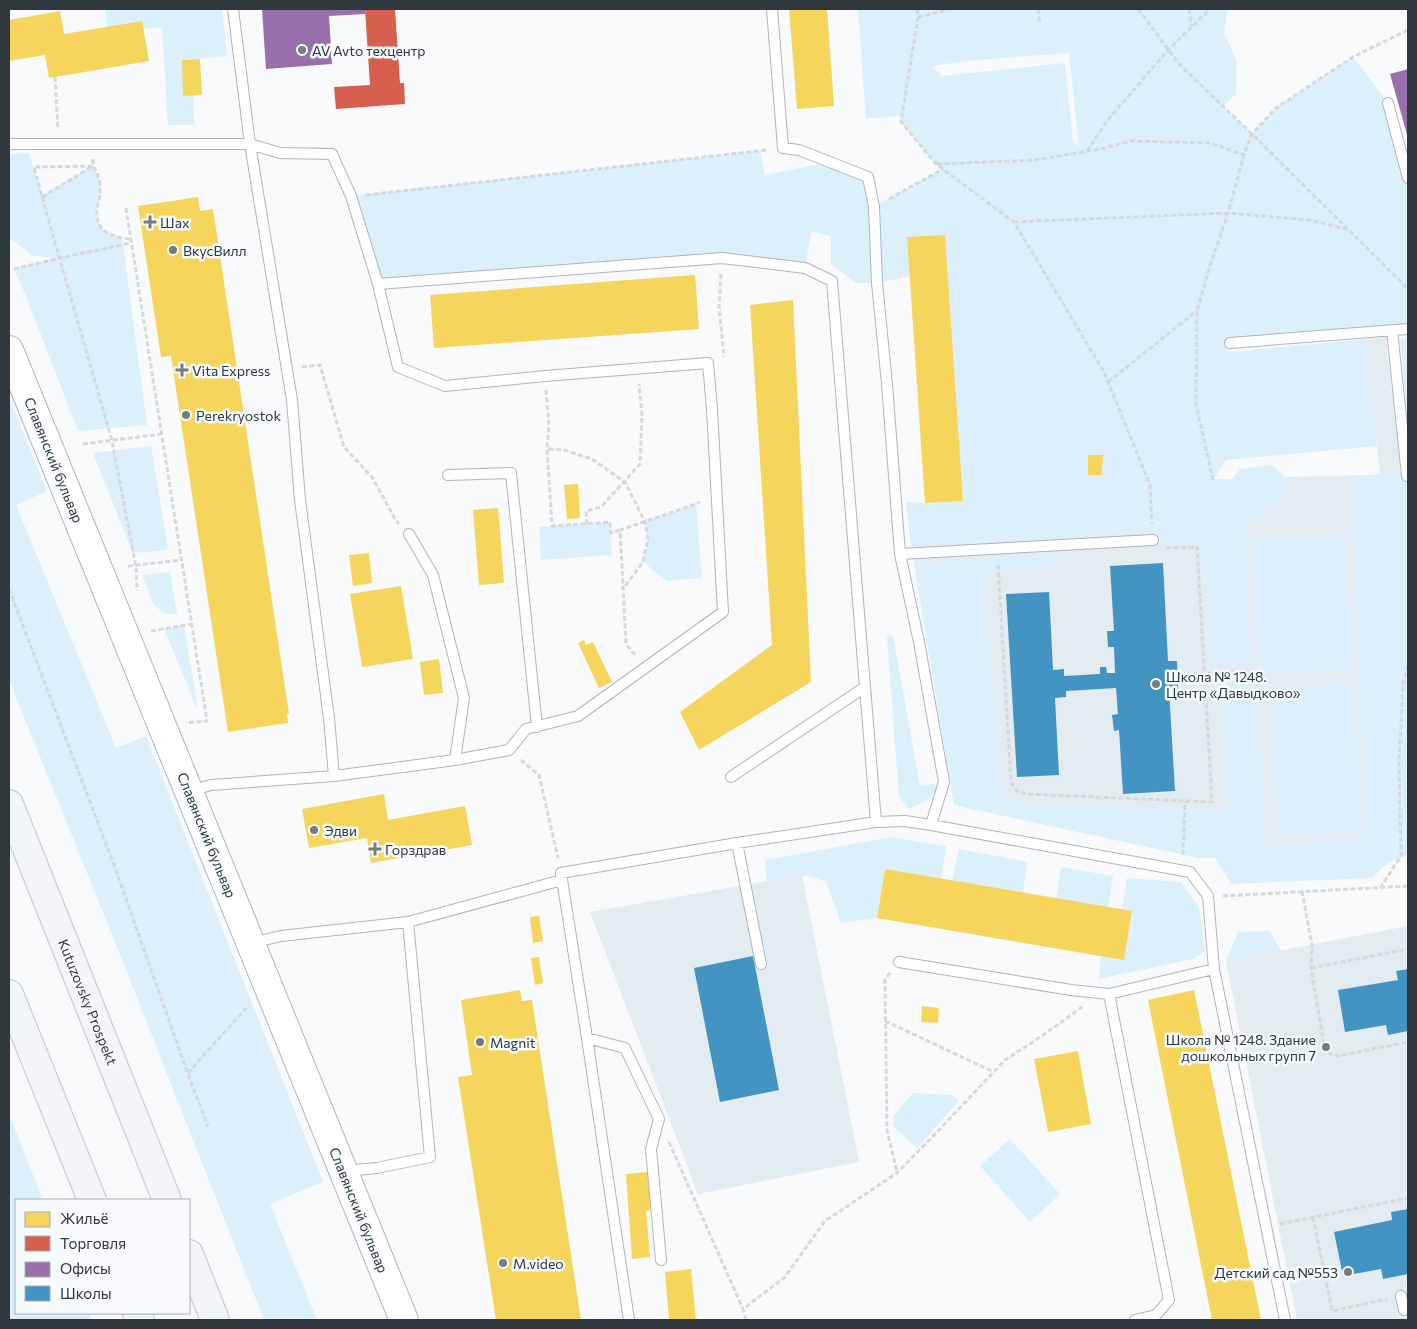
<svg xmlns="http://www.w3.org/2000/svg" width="1417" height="1329" font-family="Commissioner,sans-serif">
  <rect width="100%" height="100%" fill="#f8fafc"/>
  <path fill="#e3ecf1" d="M1386 337 1401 473 1380 475 1365 339Z
    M1408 338V427L1400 339Z
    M1368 475 1387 853 1199 858 954 805 909 529 1118 488 1285 477Z
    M802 875 859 1162 698 1194 590 912Z
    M1408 926V1320H1297L1226 961Z"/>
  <path fill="#dcf0fb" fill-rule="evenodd" d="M105 9H222L227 56 183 60V96L194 95V125H168L162 27 143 29 142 21 107 27Z
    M858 9H1230L1227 11 1224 33 1237 61 1236 94 1223 107 1252 134 1276 108 1353 57 1388 103 1408 178V328L1240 336 1230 343V352L1365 339 1377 446 1226 460 1214 479H1232L1240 469 1272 465 1285 477 1286 501 1258 515 1245 523 1251 663H1209L1201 544 1155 546 1154 529 1067 538 911 545 906 502 925 503 962 501 910 276 877 283H856L831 264V236L811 232 805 268 722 258 378 284 351 196 760 151 765 175 832 162 868 177 874 207 943 169 936 164 901 122 899 116 866 119ZM1069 53 1079 147 1073 141 1065 63 941 76 933 66 965 61ZM1088 455H1103L1102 475 1088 474Z
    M29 153 42 196 93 166C97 175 101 182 101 193 100 198 98 203 97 208 95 227 104 235 122 237L147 425 78 431 26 296 14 269 58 258 33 256 9 238V154Z
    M9 398 47 491 16 505 116 748 146 736 323 1182 270 1204 317 1320H264L119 952 9 680Z
    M151 446 168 550 133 553 93 453Z
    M1401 473 1408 476V855L1389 862 1372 878 1231 884 1215 858H1199L954 805 914 564 1057 555 1056 568 983 573 1000 782 1010 802 1227 810 1220 707 1211 693 1217 687 1257 685 1266 845 1367 838 1351 476Z
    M696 504 702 578 667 581 643 562 648 539 645 522Z
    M610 522 612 555 541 560 539 527Z
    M1347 535 1354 668 1259 673 1252 540Z
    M170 572 177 614H165L154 605 142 575Z
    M184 625 198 710 164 629Z
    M893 635 920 786 944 782 929 799 909 809 899 797 887 636Z
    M1354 683 1362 832 1279 836 1271 688Z
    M891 837 946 846 941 879 885 869 877 918 841 923 826 881 802 875 767 881 765 860Z
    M959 849 1027 862 1023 893 952 881Z
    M1061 867 1113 876 1108 907 1056 899Z
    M1127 878 1181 882 1199 907 1205 951 1193 959 1099 979 1101 956 1124 960 1132 912 1122 910Z
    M1270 931 1281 951 1226 961 1238 932Z
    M913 1093 952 1095 959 1101 917 1148 893 1126 894 1115Z
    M9 1114 43 1200H16V1313H89L92 1320H9Z
    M1010 1139 1060 1194 1030 1222 980 1166Z"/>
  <path fill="#f6d55c" d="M789 9H827L834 106 797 109Z
    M60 11 64 34 142 21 149 61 49 78 45 55 9 61V20Z
    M200 59 202 95 183 96 182 60Z
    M198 197 200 211 213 209 289 714H287L288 723 228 732 171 356 161 357 138 206Z
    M945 235 963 501 925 503 907 237Z
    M695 275 699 329 434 348 430 295Z
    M793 300 811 682 699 750 680 712 772 645 750 305Z
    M1088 455H1103L1102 475H1088Z
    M578 484 580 518 567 519 564 485Z
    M498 508 504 583 479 585 473 510Z
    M369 553 372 583 353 586 349 555Z
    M401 586 413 659 362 667 350 594Z
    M584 640 586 645 593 642 612 682 599 688 578 643Z
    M439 659 443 693 424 695 420 662Z
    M384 794 388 820 465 806 472 845 371 863 367 838 309 848 302 809Z
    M885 869 1132 911 1124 960 877 918Z
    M539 916 543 941 533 943 530 917Z
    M539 957 543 983 535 985 531 958Z
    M520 990 522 1001 532 1000 581 1320H496L458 1077 472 1075 461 1000Z
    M1194 990 1261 1320H1212L1148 1000Z
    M922 1006 939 1008 938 1023 921 1022Z
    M1078 1051 1091 1124 1048 1132 1034 1059Z
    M649 1172 652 1210 646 1211 650 1257 632 1259 626 1174Z
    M691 1269 696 1320H669L665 1272Z"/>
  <path fill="#d6604d" d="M365 9H395L400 83H404L405 104 336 109 334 87 370 85Z"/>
  <path fill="#9970ab" d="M262 9H365V14L329 16 332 64 266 69Z
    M1408 69V138L1390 74Z"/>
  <path fill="#4393c3" d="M1163 563 1168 661H1177L1178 689H1169L1175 791 1123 794 1119 730 1114 731 1112 715 1118 714 1116 688 1066 691V697L1055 698 1059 775 1017 777 1006 594 1049 592 1053 670 1064 669V676L1100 674V667H1106L1107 673H1115L1114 647H1108L1107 631H1114L1110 566Z
    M753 956 779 1090 720 1102 694 968Z
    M1408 969V1031L1388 1035 1386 1025 1345 1032 1338 990 1398 980 1396 971Z
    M1408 1209V1274L1383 1279 1381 1269 1343 1276 1334 1232 1392 1220 1391 1212Z"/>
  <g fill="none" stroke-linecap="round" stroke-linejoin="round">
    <defs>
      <path id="lane" d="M772 9 783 148 799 150 868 177 874 207 877 283 887 384 900 554 919 642 944 782 931 825
        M1388 103 1408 178
        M9 144H250L292 400 300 500 329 718 334 776
        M378 284 722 258 805 268 832 281 876 822
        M1392 330 1407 476
        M1230 343 1408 329
        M448 475 511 473 537 727
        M409 534 433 575 464 698 455 760
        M900 554 1153 540
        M731 777 865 687
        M190 791 211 785 334 776 455 760 509 750 526 729 578 716 723 612 712 409 708 363 545 376 445 386 398 367 378 284 351 196 332 154 280 153 250 144 233 9
        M737 843 761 964
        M251 943 281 936 408 922 562 880
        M899 962 1071 990 1109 994
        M587 1038 625 1048 659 1119 651 1149 661 1260
        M345 1171 377 1168 430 1157 408 922
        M1401 1296 1404 1310 1408 1309
        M629 1320 587 1038 561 873 737 843 876 822 905 821 931 825 1190 872 1208 896 1214 969
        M1135 1320 1156 1315 1169 1300 1109 994 1214 969 1285 1320"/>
      <path id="secondary" d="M9 350 404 1320"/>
      <path id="primary" d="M9 804 167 1200
        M9 994 92 1200
        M189 1254 215 1320
        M137 1313 140 1320"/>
    </defs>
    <use href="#lane" stroke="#b0b5b9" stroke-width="12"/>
    <use href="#secondary" stroke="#b0b5b9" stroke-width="30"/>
    <use href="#primary" stroke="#bec7cc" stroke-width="30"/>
    <path stroke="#d6d9db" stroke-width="3" stroke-dasharray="5 2.5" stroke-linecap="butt" d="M917 9 918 17 901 122 936 164 1014 222 1104 372 1150 485 1152 524
      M1038 9 1040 23
      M1138 9 1180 65 1252 134 1408 289
      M1189 9 1192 26
      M918 17 951 9
      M55 77 58 129
      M1087 151 1107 121 1168 50 1210 9
      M93 159C93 169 96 170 99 178 100 181 100 186 100 189 101 196 98 202 97 209 95 233 111 236 130 239
      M937 164 1035 160 1101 149 1131 141 1210 143 1244 155
      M366 195 767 150
      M42 197 93 166 34 167 42 197 112 441 136 567 137 591
      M889 199 943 169
      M126 208 207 721 186 723
      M1014 222 1228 213 1309 220 1347 229
      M14 269 60 258 131 243
      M721 274 719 306 724 357
      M302 367 320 365 344 447 372 477 395 519 399 524
      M1108 382 1197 311
      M546 390 549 426 547 449
      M83 444 162 434
      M1213 480 1196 404 1197 311 1210 266 1228 213 1244 155 1252 134 1276 108 1353 57 1408 30
      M587 524 586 511 601 507 640 464 642 416 639 384
      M620 530 611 533 610 522 552 526 547 449 564 450 592 459 625 482 645 522 648 539 643 562 623 589
      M998 565 1011 782C1015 790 1018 793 1027 794L1212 802 1197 547 1166 548
      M128 566 182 560
      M9 589 114 865 188 1074 208 1126
      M151 631 192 624
      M635 655 626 644 620 530 696 504 700 502
      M1177 675 1252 671
      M521 760 539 775 558 858
      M1183 855 1185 801
      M1380 888 1401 856 1399 764 1403 684 1408 666
      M1302 891 1312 945 1311 968 1325 1050 1331 1054 1338 1056 1408 1042
      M1223 896 1408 886
      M1311 968 1408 949
      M890 973 885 979 887 1130 897 1172
      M885 1021 994 1072
      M188 1073 249 1005
      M669 1142 743 1309
      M1313 1217 1332 1311 1387 1299
      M1280 1224 1408 1198
      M746 1320 743 1309 785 1277 825 1221 897 1173 939 1130 1005 1060 1042 1036 1082 1007"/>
    <use href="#lane" stroke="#fefeff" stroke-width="10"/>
    <use href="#secondary" stroke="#fefeff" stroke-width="28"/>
    <use href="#primary" stroke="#f1f6f8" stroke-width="28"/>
  </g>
  <g fill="#757c80" stroke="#f6fbfe" stroke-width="2">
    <circle cx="302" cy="50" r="5"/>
    <path d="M147.5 214.5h5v5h5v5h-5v5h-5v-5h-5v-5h5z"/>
    <circle cx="173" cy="250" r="5"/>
    <path d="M179.5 362.5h5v5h5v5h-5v5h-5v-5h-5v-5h5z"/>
    <circle cx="186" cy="415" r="5"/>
    <circle cx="1156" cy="684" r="5"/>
    <circle cx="314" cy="830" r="5"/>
    <path d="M372.5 841.5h5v5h5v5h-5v5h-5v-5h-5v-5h5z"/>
    <circle cx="480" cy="1042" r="5"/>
    <circle cx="1326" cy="1047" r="5"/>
    <circle cx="503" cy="1263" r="5"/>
    <circle cx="1348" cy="1272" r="5"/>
  </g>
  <g text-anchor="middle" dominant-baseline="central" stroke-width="5" stroke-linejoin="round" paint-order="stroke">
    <g font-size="14" fill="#2e383d" stroke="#f6fbfe" text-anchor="start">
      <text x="312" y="50">AV Avto техцентр</text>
      <text x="160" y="222">Шах</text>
      <text x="183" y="250">ВкусВилл</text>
      <text x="192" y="370">Vita Express</text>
      <text x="196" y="415">Perekryostok</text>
      <text x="1166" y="676">Школа № 1248.<tspan x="1166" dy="16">Центр «Давыдково»</tspan></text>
      <text x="324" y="830">Эдви</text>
      <text x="385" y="849">Горздрав</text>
      <text x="1316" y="1039" text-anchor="end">Школа № 1248. Здание<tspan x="1316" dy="16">дошкольных групп 7</tspan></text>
      <text x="490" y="1042">Magnit</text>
      <text x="513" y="1263">M.video</text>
      <text x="1338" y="1272" text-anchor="end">Детский сад №553</text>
    </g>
    <g font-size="14" fill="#2e383d" stroke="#f6fbfe">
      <text transform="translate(54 460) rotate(68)">Славянский бульвар</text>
      <text transform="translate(207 835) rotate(68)">Славянский бульвар</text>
      <text transform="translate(88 1002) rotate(68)">Kutuzovsky Prospekt</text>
      <text transform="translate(359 1210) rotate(68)">Славянский бульвар</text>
    </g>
  </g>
  <rect width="1417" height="1329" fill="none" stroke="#2e383d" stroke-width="20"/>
  <rect x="15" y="1199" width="175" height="115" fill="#f6fbfe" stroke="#a6adb1"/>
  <rect x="25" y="1212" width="25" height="15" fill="#f6d55c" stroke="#a6adb1"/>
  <text x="60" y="1224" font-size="15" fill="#2e383d">Жильё</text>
  <rect x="25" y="1236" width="25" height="15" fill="#d6604d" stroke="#a6adb1"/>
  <text x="60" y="1249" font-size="15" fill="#2e383d">Торговля</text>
  <rect x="25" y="1262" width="25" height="15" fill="#9970ab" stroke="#a6adb1"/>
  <text x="60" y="1274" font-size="15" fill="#2e383d">Офисы</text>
  <rect x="25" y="1286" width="25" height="15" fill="#4393c3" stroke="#a6adb1"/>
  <text x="60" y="1299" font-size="15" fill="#2e383d">Школы</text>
</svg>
